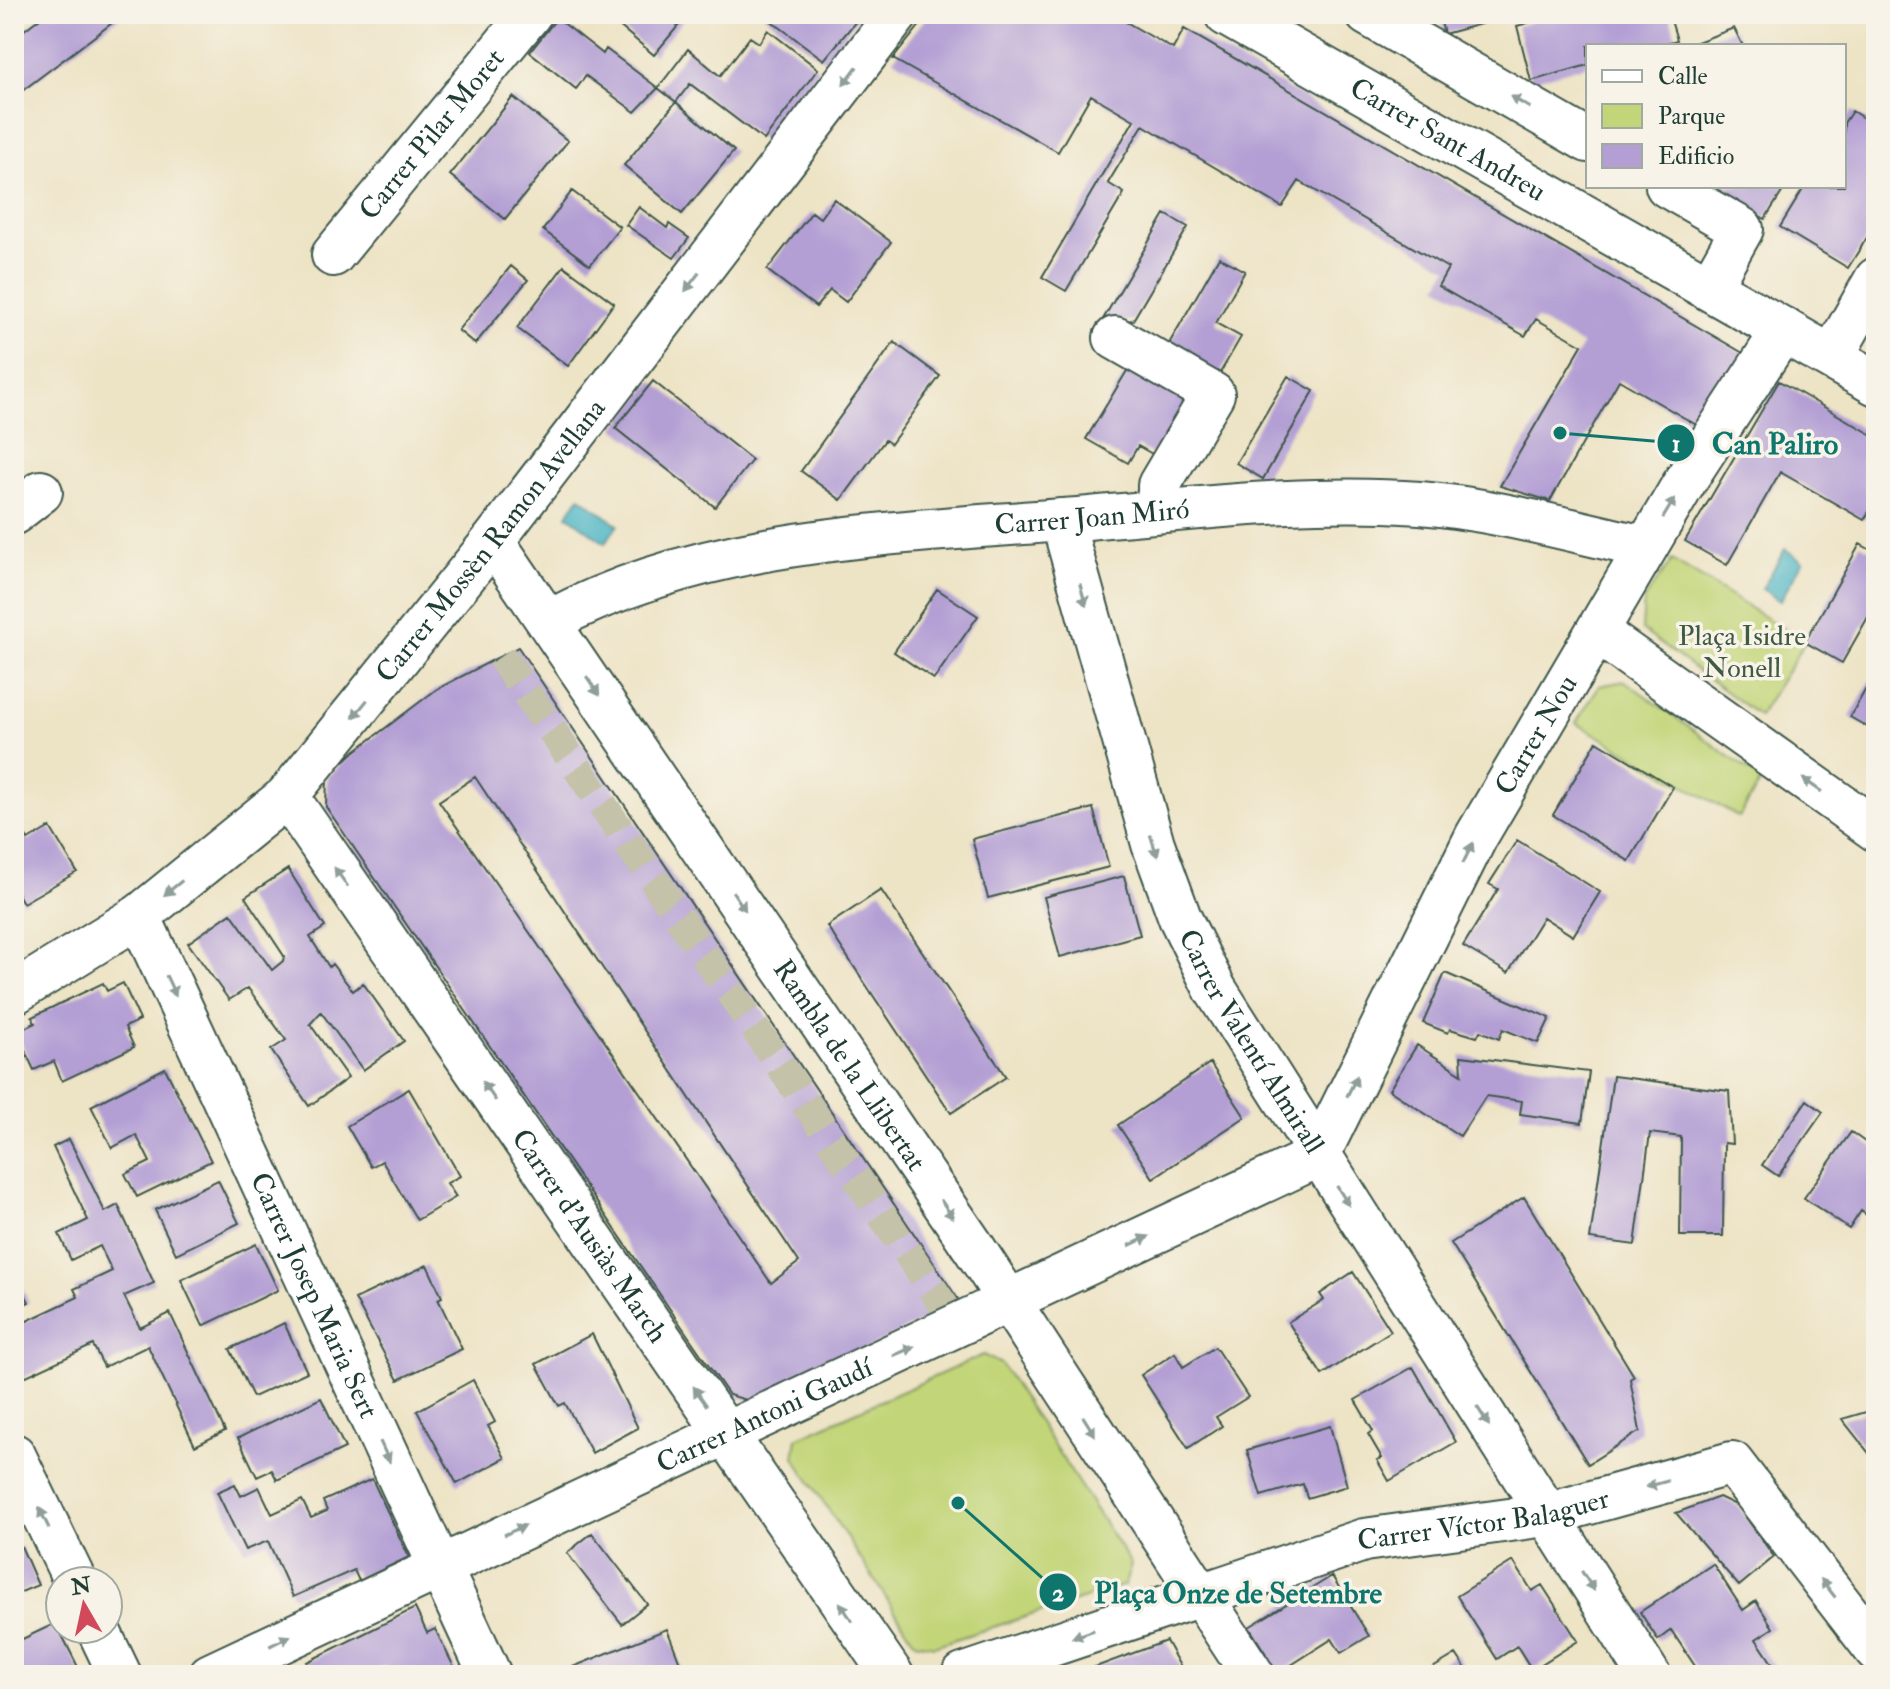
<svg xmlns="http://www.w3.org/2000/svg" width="1890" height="1689" font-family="'IM FELL Double Pica',serif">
  <rect width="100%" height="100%" fill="#f7f3e8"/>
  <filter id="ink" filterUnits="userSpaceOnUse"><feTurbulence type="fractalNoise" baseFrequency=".0125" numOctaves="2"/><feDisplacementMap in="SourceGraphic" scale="16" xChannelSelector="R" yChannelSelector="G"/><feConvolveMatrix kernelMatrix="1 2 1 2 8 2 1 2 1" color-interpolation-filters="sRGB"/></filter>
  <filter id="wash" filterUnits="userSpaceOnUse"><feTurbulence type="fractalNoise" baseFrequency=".006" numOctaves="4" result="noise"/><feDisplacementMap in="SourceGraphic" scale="32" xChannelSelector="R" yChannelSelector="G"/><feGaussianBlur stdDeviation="1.8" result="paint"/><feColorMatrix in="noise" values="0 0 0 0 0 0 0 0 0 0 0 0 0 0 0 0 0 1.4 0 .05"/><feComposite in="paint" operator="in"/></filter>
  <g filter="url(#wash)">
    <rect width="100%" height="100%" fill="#ede3c5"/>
    <path fill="#c2d578" stroke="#708956" stroke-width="2" d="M1672 560 1805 642 1759 716 1642 630 1644 600Z
      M1625 681 1762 780 1739 817 1576 723 1599 686Z
      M983 1355 1001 1364 1131 1564 1125 1585 934 1646 915 1642 794 1457 797 1438Z"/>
    <path fill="#47b3c4" stroke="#33787c" stroke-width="2" d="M580 497 618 525 605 543 567 515Z
      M1785 549 1803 561 1780 601 1762 589Z"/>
    <g id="blocks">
      <path fill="#b39fd4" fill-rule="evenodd" d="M45 14H124L14 97V38Z
        M605 14H688L654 55Z
        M762 14H862L824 60Z
        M929 14H1112L1173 49 1184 29 1743 353 1700 427 1619 380 1550 501 1500 486 1582 345 1536 319 1525 336 1438 286 1448 268 1299 181 1282 207 1143 125 1108 183 1124 193 1066 291 1042 277 1134 120 1091 95 1058 152 893 59Z
        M1439 14H1514V15L1444 34Z
        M1559 14H1669L1677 40 1656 46H1588V65L1531 81 1517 26Z
        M557 18 603 54 606 49 658 88 635 112 586 76 576 89 530 52Z
        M1734 28 1743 46H1687L1700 41Z
        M768 30 818 69 764 140 690 84 676 102 734 151 682 214 624 165 676 102 658 88 688 49 720 76 750 37 759 43Z
        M513 97 568 141 505 219 450 175Z
        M1852 111 1876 126V223L1848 268 1780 227 1805 186H1844V123Z
        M1709 186H1786L1765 219Z
        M572 191 620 227 590 265 543 230Z
        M834 199 891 242 846 302 830 290 816 307 767 270 812 212 820 218Z
        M639 207 667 228 669 224 689 238 674 258 626 225Z
        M1165 214 1188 227 1133 320 1107 324 1102 321Z
        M1219 257 1245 271 1216 323 1241 337 1216 380 1172 354 1170 342Z
        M511 266 528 280 475 344 458 330Z
        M564 266 614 303 568 366 517 328Z
        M894 342 940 376 891 444 885 440 841 500 801 471Z
        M1131 364 1195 402 1163 460 1138 446 1128 463 1086 439Z
        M1288 376 1314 391 1263 479 1236 463Z
        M653 381 752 460 715 507 615 428Z
        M1779 381 1876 437V500L1864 520 1780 472 1727 565 1685 541Z
        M1860 544 1876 553V603L1842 663 1805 642Z
        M937 589 978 616 934 679 894 652Z
        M518 647 960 1302 757 1403 729 1395 715 1375 326 807 327 777 355 751 437 689ZM475 777 799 1262 771 1283 439 801Z
        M1876 671V732L1850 717Z
        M1597 741 1673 787 1629 861 1553 815Z
        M1093 808 1109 867 988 898 972 839Z
        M14 818 28 840 50 827 77 872 23 903 14 887Z
        M1517 840 1600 892 1573 936 1543 917 1508 973 1463 946 1498 889 1489 884Z
        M288 869 325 927 310 937 329 967 332 964 353 991 363 983 404 1041 363 1070 321 1012 310 1024 348 1078 309 1106 271 1050 286 1040 248 988 229 1000 188 943 231 913 272 970 283 961 284 956 245 897Z
        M1124 876 1140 935 1060 957 1044 897Z
        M881 890 1006 1077 951 1113 827 926Z
        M1445 973 1550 1018 1538 1043 1503 1029 1499 1039 1480 1031 1477 1037 1450 1029 1448 1033 1423 1023Z
        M103 983 107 991 123 983 140 1020 125 1027 134 1047 62 1081 54 1061 34 1070 16 1032 35 1023 32 1017Z
        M1417 1045 1462 1074 1461 1056 1589 1072 1582 1123 1520 1114 1522 1101 1486 1096 1460 1136 1389 1090Z
        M1210 1063 1245 1117 1153 1178 1118 1125Z
        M165 1068 211 1161 137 1197 125 1174 150 1162 143 1148 136 1135 112 1148 91 1106Z
        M1613 1076 1729 1091 1732 1144 1724 1143 1723 1236H1680L1681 1137 1650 1133 1635 1245 1590 1239Z
        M409 1089 460 1176 447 1183 456 1197 417 1220 382 1161 371 1167 347 1126Z
        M1807 1100 1823 1112 1778 1176 1762 1165Z
        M1851 1132 1876 1150V1222L1861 1211 1849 1229 1804 1198Z
        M69 1139 105 1212 118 1205 154 1283 124 1296 140 1328 170 1313 225 1431 195 1446 148 1346 104 1367 93 1345 20 1379 14 1367V1327L78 1297 74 1289 112 1271 100 1246 71 1260 59 1234 88 1220 53 1147Z
        M218 1180 239 1223 176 1254 155 1210Z
        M1524 1197 1634 1376 1630 1379 1640 1431 1588 1464 1451 1243Z
        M256 1244 278 1290 203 1326 181 1280Z
        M427 1265 442 1297 438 1299 462 1349 398 1380 355 1299Z
        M14 1272 29 1302 14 1309Z
        M1353 1272 1391 1331 1322 1375 1288 1322 1324 1300 1320 1294Z
        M284 1323 307 1372 253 1397 230 1349Z
        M592 1334 638 1428 592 1453 565 1403 559 1406 536 1364Z
        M1215 1347 1248 1397 1216 1417 1222 1426 1188 1448 1141 1375 1175 1353 1183 1367Z
        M1413 1367 1456 1442 1389 1481 1377 1460 1382 1458 1368 1434 1373 1431 1355 1400Z
        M473 1380 495 1422 488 1426 505 1458 457 1484 417 1411Z
        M321 1398 345 1448 277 1480 272 1470 257 1477 238 1438Z
        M1876 1409V1462L1842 1419Z
        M1330 1426 1347 1486 1307 1498 1303 1484 1261 1496 1247 1450Z
        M372 1479 409 1557 359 1581 354 1570 293 1597 268 1541 245 1550 217 1492 235 1484 241 1496 259 1487 272 1514 302 1500 311 1518 327 1511 323 1501Z
        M1719 1497 1738 1506 1774 1557 1739 1586 1676 1513Z
        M592 1533 647 1604 622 1624 567 1553Z
        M21 1546 38 1585 14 1595V1549Z
        M1513 1561 1532 1591 1542 1585 1578 1641 1532 1670 1517 1646 1497 1659 1457 1596Z
        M1713 1564 1743 1610 1756 1601 1773 1628 1756 1639 1780 1675H1701L1671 1630 1658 1640 1640 1612Z
        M1332 1576 1369 1636 1341 1653 1332 1639 1285 1669 1294 1675H1260L1214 1615 1266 1654 1249 1627Z
        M415 1608 427 1633 435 1629 458 1675H390L385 1666 366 1675H314L307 1662Z
        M56 1623 82 1675H14V1643Z
        M667 1629 682 1668 665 1675H553Z
        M1166 1641 1185 1675H1093L1090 1669Z
        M1456 1654 1470 1675H1435L1431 1669Z"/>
    </g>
  </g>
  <g filter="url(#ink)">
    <use href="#blocks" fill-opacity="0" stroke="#3e564a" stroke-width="2"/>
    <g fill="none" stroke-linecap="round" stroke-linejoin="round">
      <path stroke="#c4c2a8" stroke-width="30" stroke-dasharray="30 15" stroke-linecap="butt" d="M501 656 946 1309"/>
      <defs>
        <g id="minor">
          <path d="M1367 14 1588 141"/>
          <path d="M1667 186 1742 229 1710 286"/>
          <path id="s1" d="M333 255 530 14"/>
          <path d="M1115 338 1213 394 1159 485V510"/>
          <path d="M1832 357 1876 279"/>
          <path d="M14 513 41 492"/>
          <path id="s2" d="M1062 520 1153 844 1180 918 1215 989 1649 1675"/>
          <path id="s3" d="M493 541 974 1248 1253 1675"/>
          <path id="s4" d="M550 621C708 537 888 534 1063 520 1181 511 1301 494 1420 503 1496 509 1571 531 1645 547"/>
          <path d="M1597 632 1876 830"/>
          <path id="s5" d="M287 796 892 1675"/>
          <path id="s6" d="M139 916 490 1675"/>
          <path id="s7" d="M14 993 139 916 287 796 493 541 897 14"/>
          <path d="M14 1455 75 1581"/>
          <path d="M98 1629 120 1675"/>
          <path id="s8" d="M210 1675 1318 1156 1476 837 1687 478 1784 329"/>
          <path id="s9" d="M963 1675 1364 1540 1546 1515 1732 1463 1876 1650"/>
        </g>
        <g id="secondary">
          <path id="s10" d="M1227 14 1876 383"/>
        </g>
      </defs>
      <use href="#minor" stroke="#3e564a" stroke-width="46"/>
      <use href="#secondary" stroke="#3e564a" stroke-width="48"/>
      <use href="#minor" stroke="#fff" stroke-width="42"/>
      <use href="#secondary" stroke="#fff" stroke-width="44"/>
    </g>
    <defs><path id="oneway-solid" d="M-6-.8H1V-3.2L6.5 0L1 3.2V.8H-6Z" transform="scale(2)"/></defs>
    <g fill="#8f9e9a">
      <use href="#oneway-solid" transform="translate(850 76) rotate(127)"/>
      <use href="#oneway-solid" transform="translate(1520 102) rotate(-150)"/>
      <use href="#oneway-solid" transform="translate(692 282) rotate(127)"/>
      <use href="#oneway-solid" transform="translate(1669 508) rotate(-59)"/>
      <use href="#oneway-solid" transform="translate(1083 595) rotate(74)"/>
      <use href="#oneway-solid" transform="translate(593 686) rotate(56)"/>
      <use href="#oneway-solid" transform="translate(360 709) rotate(129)"/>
      <use href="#oneway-solid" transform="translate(1812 785) rotate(-145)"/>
      <use href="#oneway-solid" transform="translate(1154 846) rotate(72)"/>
      <use href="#oneway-solid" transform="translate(1468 853) rotate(-64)"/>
      <use href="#oneway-solid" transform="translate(341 877) rotate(-125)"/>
      <use href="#oneway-solid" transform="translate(173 888) rotate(141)"/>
      <use href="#oneway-solid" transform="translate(739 901) rotate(56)"/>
      <use href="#oneway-solid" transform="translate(171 986) rotate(65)"/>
      <use href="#oneway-solid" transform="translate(1352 1086) rotate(-64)"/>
      <use href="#oneway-solid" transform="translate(489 1091) rotate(-125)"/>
      <use href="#oneway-solid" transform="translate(1343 1196) rotate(58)"/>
      <use href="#oneway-solid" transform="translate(947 1209) rotate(56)"/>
      <use href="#oneway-solid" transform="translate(1139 1241) rotate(-25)"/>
      <use href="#oneway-solid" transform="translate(904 1351) rotate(-24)"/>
      <use href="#oneway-solid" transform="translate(700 1396) rotate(-125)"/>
      <use href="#oneway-solid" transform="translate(1483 1416) rotate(58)"/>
      <use href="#oneway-solid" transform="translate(1089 1426) rotate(58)"/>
      <use href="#oneway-solid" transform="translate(385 1452) rotate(65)"/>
      <use href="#oneway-solid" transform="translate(1657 1484) rotate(164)"/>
      <use href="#oneway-solid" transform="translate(44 1518) rotate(-116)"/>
      <use href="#oneway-solid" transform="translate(515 1530) rotate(-25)"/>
      <use href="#oneway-solid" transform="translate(1588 1581) rotate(57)"/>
      <use href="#oneway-solid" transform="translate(1828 1588) rotate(-128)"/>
      <use href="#oneway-solid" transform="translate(846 1612) rotate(-124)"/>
      <use href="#oneway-solid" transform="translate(1083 1634) rotate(161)"/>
      <use href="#oneway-solid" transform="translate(280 1641) rotate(-26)"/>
    </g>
  </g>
  <g text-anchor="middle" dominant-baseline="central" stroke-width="7" stroke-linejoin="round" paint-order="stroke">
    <g font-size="28" fill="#1f3d34" stroke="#f7f3e8">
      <text stroke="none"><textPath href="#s1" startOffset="156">Carrer Pilar Moret</textPath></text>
      <text stroke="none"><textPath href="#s10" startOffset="254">Carrer Sant Andreu</textPath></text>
      <text stroke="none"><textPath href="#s4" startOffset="556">Carrer Joan Miró</textPath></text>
      <text stroke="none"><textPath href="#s7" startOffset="664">Carrer Mossèn Ramon Avellana</textPath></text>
      <text stroke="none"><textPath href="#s8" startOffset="1698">Carrer Nou</textPath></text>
      <text stroke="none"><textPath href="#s2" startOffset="558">Carrer Valentí Almirall</textPath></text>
      <text stroke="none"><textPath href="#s3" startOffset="634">Rambla de la Llibertat</textPath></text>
      <text stroke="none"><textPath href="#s5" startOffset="534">Carrer d'Ausiàs March</textPath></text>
      <text stroke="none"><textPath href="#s6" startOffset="418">Carrer Josep Maria Sert</textPath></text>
      <text stroke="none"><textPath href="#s8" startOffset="612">Carrer Antoni Gaudí</textPath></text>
      <text stroke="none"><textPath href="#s9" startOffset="544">Carrer Víctor Balaguer</textPath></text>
    </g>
    <g font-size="28" fill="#405b42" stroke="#f7f3e8">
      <text x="1742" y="636">Plaça Isidre<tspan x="1742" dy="32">Nonell</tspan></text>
    </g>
  </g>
  <path fill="none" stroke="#0f766e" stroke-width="3" d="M1560 433L1676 443M958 1503L1058 1592"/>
  <g fill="#0f766e" stroke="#f7f3e8" stroke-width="3">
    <circle cx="1560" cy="433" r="8"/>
    <circle cx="958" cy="1503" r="8"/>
    <circle cx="1676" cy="443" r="20"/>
    <circle cx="1058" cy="1592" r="20"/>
  </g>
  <g font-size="24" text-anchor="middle" font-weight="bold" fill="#fff">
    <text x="1676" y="452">1</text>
    <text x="1058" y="1601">2</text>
  </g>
  <g font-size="30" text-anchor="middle" font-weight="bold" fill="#0f766e" stroke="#f7f3e8" stroke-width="7" stroke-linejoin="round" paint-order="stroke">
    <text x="1775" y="454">Can Paliro</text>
    <text x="1238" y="1603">Plaça Onze de Setembre</text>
  </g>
  <rect width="1890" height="1689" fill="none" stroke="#f7f3e8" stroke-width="48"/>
  <rect x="1586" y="44" width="260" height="144" fill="#f7f3e8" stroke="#a1aaa0" stroke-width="2"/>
  <rect x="1602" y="70" width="40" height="12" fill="#ffffff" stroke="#a1aaa0" stroke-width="2"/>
  <text x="1658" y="84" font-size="24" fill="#1f3d34">Calle</text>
  <rect x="1602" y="104" width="40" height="24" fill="#c2d578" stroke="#a1aaa0" stroke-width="2"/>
  <text x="1658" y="124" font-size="24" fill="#1f3d34">Parque</text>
  <rect x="1602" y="144" width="40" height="24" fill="#b39fd4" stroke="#a1aaa0" stroke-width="2"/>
  <text x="1658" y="164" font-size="24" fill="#1f3d34">Edificio</text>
  <g transform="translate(84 1605) rotate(351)"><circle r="38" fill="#f7f3e8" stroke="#a1aaa0" stroke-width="2"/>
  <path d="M0-6L14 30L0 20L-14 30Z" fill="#d1495b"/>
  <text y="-12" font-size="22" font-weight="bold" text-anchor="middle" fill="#1f3d34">N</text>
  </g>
</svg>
